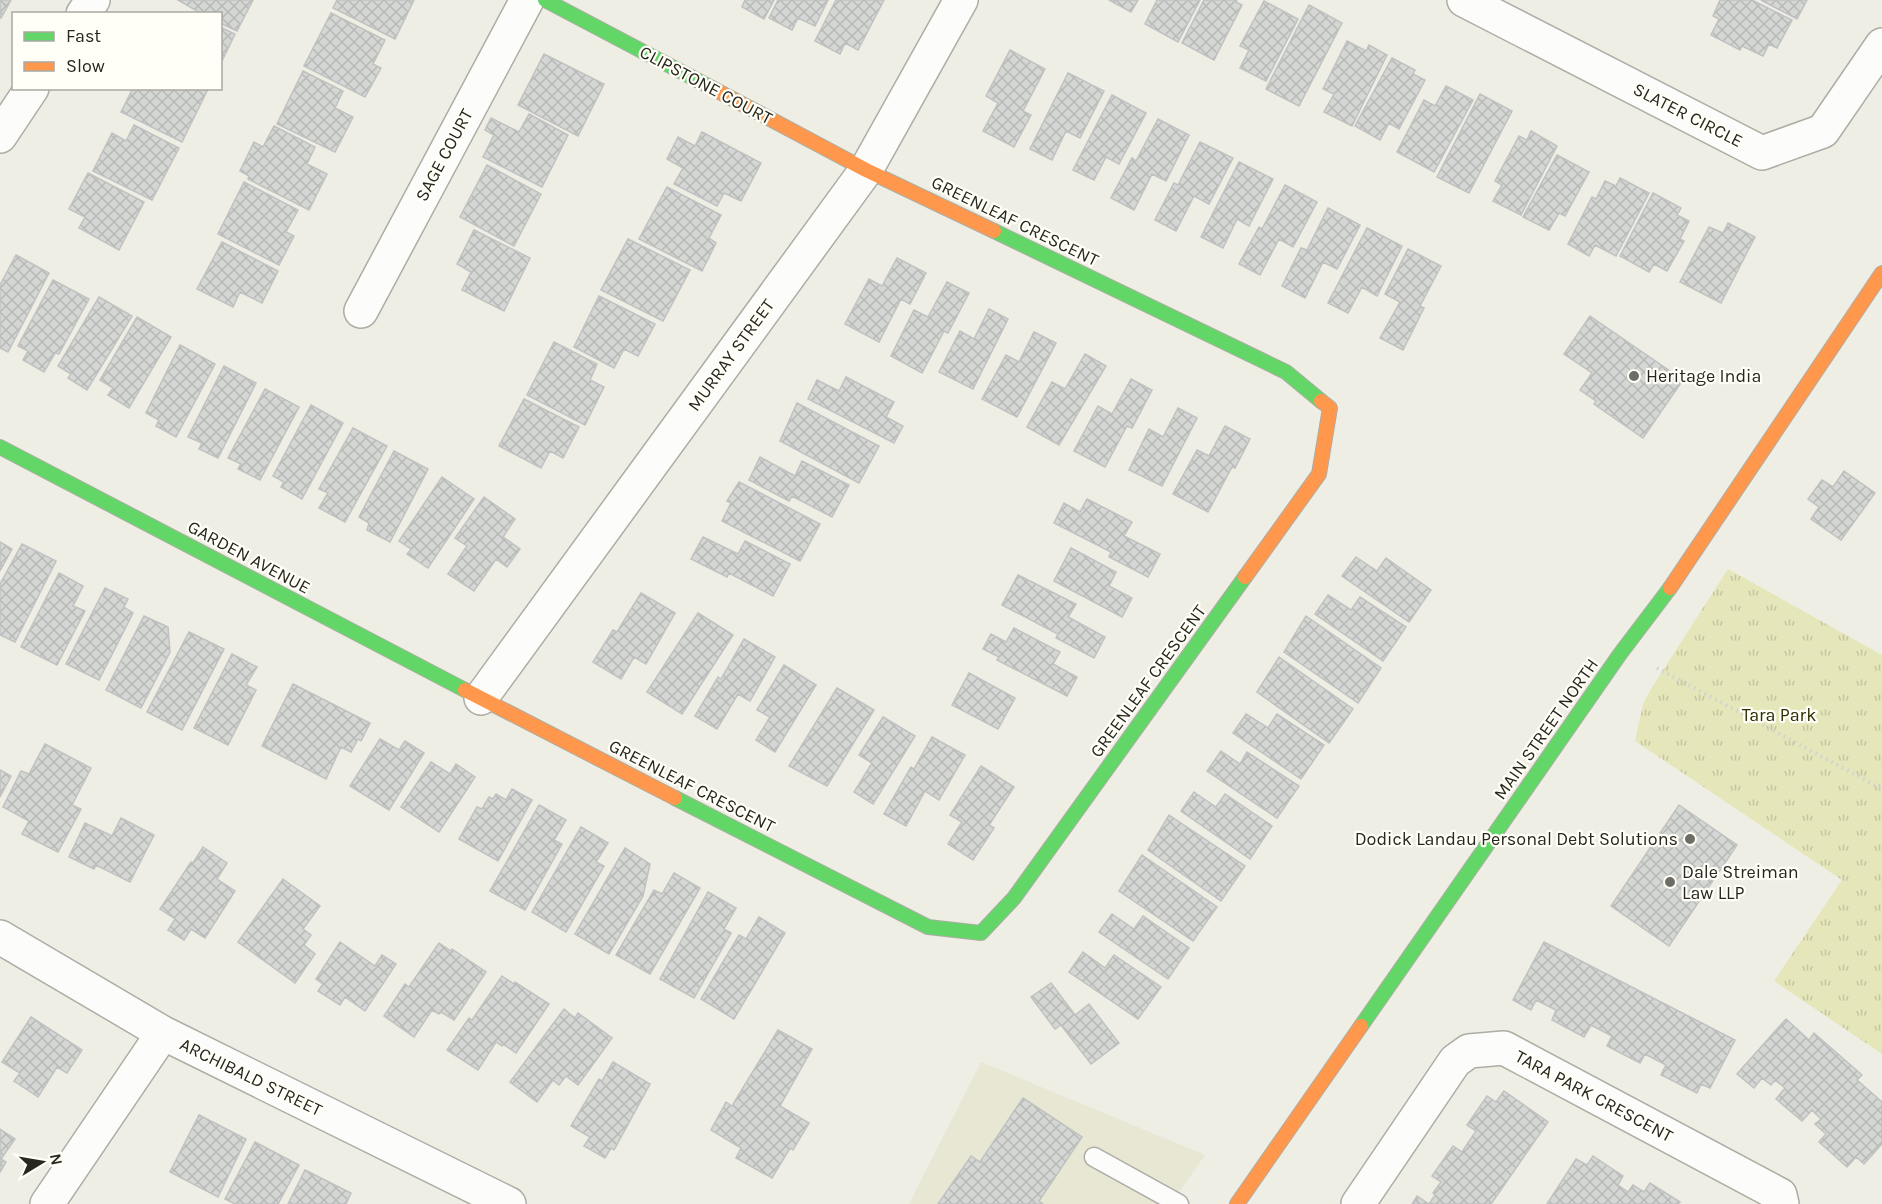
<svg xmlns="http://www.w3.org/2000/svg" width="1882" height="1204" font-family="Karla,sans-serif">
  <defs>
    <pattern id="park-tufts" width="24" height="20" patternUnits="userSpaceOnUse" patternTransform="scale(1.5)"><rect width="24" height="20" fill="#e6e6bb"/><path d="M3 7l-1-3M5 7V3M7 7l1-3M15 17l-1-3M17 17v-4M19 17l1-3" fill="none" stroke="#c5c5a0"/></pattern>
    <pattern id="building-cross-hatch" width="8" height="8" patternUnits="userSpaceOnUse" patternTransform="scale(1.5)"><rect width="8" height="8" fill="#d5d7d5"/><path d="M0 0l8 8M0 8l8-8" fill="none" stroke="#b7b9b7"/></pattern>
  </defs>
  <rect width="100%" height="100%" fill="#eeeee4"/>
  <path fill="#e7e7d4" d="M981 1062 1205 1155 1171 1204H909Z"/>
  <path fill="url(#park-tufts)" d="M1728 569 1882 655V1054L1774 981 1842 880 1635 741 1643 704 1651 689Z"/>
  <path fill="url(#building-cross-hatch)" stroke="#c0c2c1" stroke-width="1.5" d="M0 0H11L1 18 0 17Z
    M178 0H253L237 31 220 23V14H202Z
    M337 0H414L395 39 333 8Z
    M745 0H774L764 19 742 7Z
    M778 0H828L815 26 798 18 792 30 769 18Z
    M836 0H884L858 50 845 43 840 54 815 41Z
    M1109 0H1138L1131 12Z
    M1157 0H1200L1178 42 1145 24Z
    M1204 0H1237L1236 2 1242 5 1214 60 1182 43Z
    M1720 0H1752L1792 20 1777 48 1769 44 1763 56 1742 46 1740 50 1711 35 1719 19 1713 16Z
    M1761 0H1807L1797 19Z
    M1264 1 1298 19 1266 81 1240 68 1249 50 1240 46Z
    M1309 5 1342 23 1299 106 1266 89Z
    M331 13 385 40 373 64 381 68 365 97 304 66Z
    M220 27 235 34 220 65Z
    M1347 41 1366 51 1369 45 1387 55 1352 126 1324 112 1334 94 1323 89Z
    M1010 50 1045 69 1023 111 1031 115 1014 147 983 131 998 103 986 96Z
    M544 54 604 84 578 136 518 105Z
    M1392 58 1415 70 1413 74 1425 80 1399 129 1389 123 1380 140 1355 126Z
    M303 71 343 91 335 108 353 117 335 152 277 124Z
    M1068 73 1104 91 1080 138 1066 131 1052 160 1030 149Z
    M1446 86 1473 100 1434 172 1397 152 1424 100 1435 106Z
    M133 88H201L207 91 182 142 121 112Z
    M1480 94 1512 111 1469 193 1437 177Z
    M1112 95 1146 113 1119 164 1106 157 1094 180 1073 170Z
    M529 114 568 135 542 187 483 157 494 135 485 130 491 118 519 132Z
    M1158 119 1189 135 1166 181 1152 174 1134 210 1111 198 1132 158 1136 161Z
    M134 125 179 148 152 200 93 171 112 133 126 141Z
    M274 126 315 147 307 164 327 174 309 210 248 179 249 176 240 171 254 142 263 147Z
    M1531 131 1557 146 1521 215 1493 201 1502 185 1495 181 1519 136 1527 140Z
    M702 132 761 163 741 201 724 193 717 206 674 184 683 168 667 159 678 137 695 146Z
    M1200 142 1233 158 1209 204 1194 196 1176 231 1155 220 1174 183 1178 185Z
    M1557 155 1589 172 1565 216 1559 213 1549 230 1523 217Z
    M1239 162 1273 179 1249 226 1237 219 1223 248 1201 237Z
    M487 165 541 194 514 246 460 217Z
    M88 173 144 202 119 250 79 228 85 217 69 209Z
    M1620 178 1649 193 1616 256 1595 245 1589 256 1568 244 1592 197 1596 199 1605 181 1616 186Z
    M244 182 298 210 286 232 294 236 279 265 218 234Z
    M1285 185 1317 202 1293 247 1279 239 1260 275 1239 264 1259 227 1262 229Z
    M667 187 721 215 709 238 716 243 702 271 639 239Z
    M1653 193 1681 208 1677 215 1689 221 1680 239 1684 241 1667 271 1654 264 1649 272 1620 256Z
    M1328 208 1360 225 1337 269 1323 262 1305 298 1282 286 1301 248 1307 250Z
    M1728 223 1755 237 1721 303 1680 282 1709 227 1723 233Z
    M1367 228 1402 246 1377 296 1362 287 1348 313 1328 303Z
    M474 230 530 258 504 311 462 290 471 272 457 264Z
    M628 239 690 270 663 321 601 290Z
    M222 242 278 271 262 303 240 292 233 307 197 289Z
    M1408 249 1441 266 1420 306 1424 308 1403 350 1380 338 1400 302 1385 294Z
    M16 255 49 273 8 352 0 348V285Z
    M897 258 926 273 910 304 901 299 879 342 845 324 869 279 882 286Z
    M53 280 89 299 59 354 55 353 44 372 23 360 28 351 18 346Z
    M947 282 969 293 948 333 944 331 922 373 891 356 914 310 928 317Z
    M599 296 655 324 638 356 624 349 614 368 574 347Z
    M99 297 132 316 87 390 68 378 71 374 58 366Z
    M989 309 1008 319 973 389 939 372 960 331 974 339Z
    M1590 316 1683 380 1643 438 1594 404 1596 401 1580 390 1592 373 1564 354Z
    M137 317 171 337 129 408 108 395 113 388 100 380Z
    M1034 332 1056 343 1017 417 982 399 1006 355 1019 362Z
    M554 342 597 364 590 380 604 387 585 425 527 395Z
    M180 345 215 364 176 437 156 426 159 420 146 413Z
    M1085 354 1106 366 1059 445 1027 427 1052 382 1065 389Z
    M224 366 256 383 218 458 199 449 202 443 188 437Z
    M846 377 894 402 886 417 903 426 894 443 808 399 817 380 839 391Z
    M1131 379 1152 390 1132 428 1127 426 1105 467 1074 451 1098 406 1112 414Z
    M265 389 299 407 260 480 238 469 241 464 228 458Z
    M524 399 579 427 563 458 550 451 541 468 499 446Z
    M797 403 879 446 859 483 780 441Z
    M311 405 343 423 302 499 281 487 284 482 273 476Z
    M1178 408 1197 418 1162 486 1129 470 1149 429 1163 437Z
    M1225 426 1250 439 1235 468 1232 467 1208 512 1173 494 1197 450 1209 456Z
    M353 428 387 446 345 522 319 508 328 493 319 489Z
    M394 451 428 469 390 542 367 530 369 523 359 517Z
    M760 457 795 476 802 461 849 485 832 517 792 496 789 501 749 480Z
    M1844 471 1875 493 1841 540 1811 519 1819 507 1808 499 1822 480 1833 487Z
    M442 477 474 499 428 568 407 554 411 549 399 541Z
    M739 482 820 524 800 561 722 521 731 503 727 501Z
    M484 497 515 519 503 537 520 549 507 567 496 559 474 591 448 574 467 546 455 538Z
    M1087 499 1132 522 1124 536 1160 554 1148 577 1109 557 1111 552 1054 523 1064 503 1080 512Z
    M703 537 738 554 745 541 790 564 773 596 729 573 727 577 691 559Z
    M0 542 12 549 0 571Z
    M22 544 56 561 15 642 0 635V584Z
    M1071 548 1116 572 1109 586 1132 598 1122 617 1054 581Z
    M1356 557 1377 571 1386 558 1431 590 1409 622 1342 576Z
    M59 573 83 586 73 606 85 611 57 665 21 647Z
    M1018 575 1076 604 1068 617 1105 637 1094 658 1056 638 1058 634 1002 605Z
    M105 588 128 599 124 607 133 613 99 680 66 664Z
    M641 593 675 613 646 664 634 657 621 679 593 662 613 630 617 632Z
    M1328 595 1351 610 1360 597 1406 627 1383 661 1315 614Z
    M698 613 733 635 682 714 647 692Z
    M144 616 168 627 170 652 141 708 106 690Z
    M1306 616 1381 668 1358 703 1284 652Z
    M1014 628 1060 652 1053 664 1077 677 1067 696 997 660 999 657 983 649 991 634 1006 642Z
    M189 632 224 649 182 730 147 712Z
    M744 639 775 657 750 701 738 694 717 729 695 716 718 677 721 679Z
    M232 654 257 667 246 685 256 690 228 745 194 728Z
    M1279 657 1353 709 1329 743 1257 692Z
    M784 665 816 685 775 752 756 740 770 717 757 710Z
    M969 673 1015 698 998 729 952 705Z
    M293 684 370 723 361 741 358 739 351 752 341 747 326 779 262 746Z
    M837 688 874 710 827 786 789 766Z
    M1246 714 1268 728 1277 714 1324 745 1301 779 1233 733Z
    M883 717 915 736 873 804 854 792 872 763 859 755Z
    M932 737 965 755 939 800 925 791 906 826 884 814 911 767 914 769Z
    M380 739 399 750 405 741 424 753 389 810 350 786Z
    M45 744 91 768 72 805 81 809 58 852 22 834 29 821 3 807 21 771 29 774Z
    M1221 751 1240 764 1247 752 1299 786 1277 818 1207 771Z
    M431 762 450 774 456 764 475 777 439 832 401 807Z
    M981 766 1014 787 989 825 994 828 973 860 948 844 962 822 950 815Z
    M0 770 11 776 0 797Z
    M512 789 532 800 498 861 459 839 477 807 482 809 489 797 493 799 496 794 506 800Z
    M1194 792 1216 807 1225 794 1272 826 1250 859 1181 811Z
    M539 805 566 820 554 840 562 844 525 910 490 891Z
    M1679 805 1737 845 1669 946 1611 906Z
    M1169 815 1245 866 1221 901 1148 850Z
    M121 818 154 835 130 882 96 865 94 869 69 857 85 823 112 836Z
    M581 827 608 843 596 862 604 866 566 932 532 912Z
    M203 847 227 863 217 879 235 891 205 938 191 929 184 940 168 930 175 919 160 909 191 862 193 863Z
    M625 848 650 864 643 896 609 954 575 934Z
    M1142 855 1217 907 1193 941 1119 891Z
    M674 873 700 888 650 974 616 955 654 890 662 894Z
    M283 879 320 906 303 929 311 935 304 945 315 954 295 983 238 942Z
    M708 892 736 908 724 929 731 933 694 998 660 979Z
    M1112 914 1134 929 1143 916 1189 948 1168 979 1099 932Z
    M759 917 785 933 734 1019 701 999 739 935 746 939Z
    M340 942 375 966 382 955 396 964 365 1011 345 997 340 1005 318 991 323 984 316 979Z
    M1544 942 1735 1040 1710 1088 1701 1084 1697 1093 1661 1075 1666 1065 1645 1054 1640 1063 1607 1046 1612 1036 1591 1025 1584 1037 1552 1020 1556 1010 1536 1000 1531 1010 1513 1000Z
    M439 943 451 951 452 949 486 972 454 1020 441 1012 439 1014 432 1010 414 1037 384 1016 405 984 409 987Z
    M1083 952 1105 968 1114 955 1161 987 1138 1019 1069 972Z
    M502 976 514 984 515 982 549 1004 516 1053 503 1044 502 1046 496 1042 478 1070 447 1050 469 1018 472 1020Z
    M1051 983 1075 1015 1089 1004 1119 1043 1091 1064 1061 1025 1055 1029 1031 997Z
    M564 1009 575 1018 578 1013 612 1038 578 1085 566 1076 559 1085 553 1080 537 1102 510 1082Z
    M31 1017 82 1050 67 1073 57 1067 38 1097 14 1081 20 1073 2 1062Z
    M1786 1019 1809 1040 1814 1033 1862 1075 1857 1080 1882 1102V1144L1864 1164 1856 1157 1847 1167 1819 1142 1826 1134 1815 1124 1821 1119 1812 1110 1802 1121 1776 1099 1785 1088 1775 1080 1771 1085 1762 1078 1754 1088 1737 1074Z
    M778 1030 812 1049 780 1106 809 1123 793 1150 790 1148 772 1178 736 1158 741 1148 711 1130 726 1102 732 1106Z
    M613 1062 650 1084 614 1150 611 1148 605 1158 584 1146 590 1137 571 1126 599 1079 602 1081Z
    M1504 1091 1548 1122 1491 1204H1412L1417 1196 1429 1204 1435 1195 1433 1193 1441 1182 1432 1176 1453 1146 1462 1152 1476 1131 1467 1125 1487 1096 1496 1102Z
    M1023 1098 1082 1137 1039 1201 1043 1204H938L971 1156 980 1162Z
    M199 1115 246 1139 218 1197 170 1172Z
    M0 1129 15 1139 1 1159 6 1162 0 1172Z
    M255 1142 299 1165 278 1204H235L225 1199Z
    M1593 1156 1623 1176 1618 1185 1628 1192 1633 1185 1644 1192 1650 1183 1680 1202 1678 1204H1547L1576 1159 1587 1165Z
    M305 1170 351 1193 346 1204H288Z"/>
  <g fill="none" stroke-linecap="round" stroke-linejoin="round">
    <defs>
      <path id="lane" d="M1094 1157 1179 1204"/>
      <path id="street" d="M1464 0 1762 153 1823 131 1882 45
        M83 14 93 0
        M0 136 32 88
        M361 311 527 0
        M481 698 866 170 961 0
        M0 937 163 1033 509 1204
        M47 1204 163 1033
        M1358 1204 1455 1061 1469 1051 1504 1048 1780 1195 1782 1204"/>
      <path id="fast" d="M545 0 712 88
        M994 231 1286 372 1321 401
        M0 447 465 690
        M675 798 928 927 981 933 1014 898 1245 577
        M1361 1026 1620 654 1670 588"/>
      <path id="slow" d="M712 88 866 170 994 231
        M1245 577 1319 474 1330 408 1321 401
        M1670 588 1882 273
        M465 690 675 798
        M1237 1204 1361 1026"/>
    </defs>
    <use href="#lane" stroke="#adada5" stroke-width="21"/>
    <use href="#street" stroke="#adada5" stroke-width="36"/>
    <use href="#fast" stroke="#adada5" stroke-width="16"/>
    <use href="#slow" stroke="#adada5" stroke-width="16"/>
    <path stroke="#d1d1cf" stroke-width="4" stroke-dasharray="1.5 4.5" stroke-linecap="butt" d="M1657 668 1882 789"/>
    <use href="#lane" stroke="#fcfcfb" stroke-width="18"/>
    <use href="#street" stroke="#fcfcfb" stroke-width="33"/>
    <use href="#fast" stroke="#63d668" stroke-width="14"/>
    <use href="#slow" stroke="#ff974d" stroke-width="14"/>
  </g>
  <g fill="#6d6d65" stroke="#fffff7" stroke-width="2">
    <circle cx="1634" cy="376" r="6"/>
    <circle cx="1690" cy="839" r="6"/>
    <circle cx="1670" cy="882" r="6"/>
  </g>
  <g text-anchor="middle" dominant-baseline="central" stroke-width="4.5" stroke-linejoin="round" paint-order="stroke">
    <g font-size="18" fill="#272720" stroke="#fffff7">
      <text transform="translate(706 85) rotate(28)">CLIPSTONE COURT</text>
      <text transform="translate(1688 115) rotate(27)">SLATER CIRCLE</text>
      <text transform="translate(444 155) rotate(-62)">SAGE COURT</text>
      <text transform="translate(1015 221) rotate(26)">GREENLEAF CRESCENT</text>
      <text transform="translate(731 355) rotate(-54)">MURRAY STREET</text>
      <text transform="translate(249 557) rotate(28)">GARDEN AVENUE</text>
      <text transform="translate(1148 681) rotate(-54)">GREENLEAF CRESCENT</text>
      <text transform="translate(1546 729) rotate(-55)">MAIN STREET NORTH</text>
      <text transform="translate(692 786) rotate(27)">GREENLEAF CRESCENT</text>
      <text transform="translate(251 1077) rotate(26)">ARCHIBALD STREET</text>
      <text transform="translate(1594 1096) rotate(28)">TARA PARK CRESCENT</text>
    </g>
    <g font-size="18" fill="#272720" stroke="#fffff7" text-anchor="start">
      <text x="1646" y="376">Heritage India</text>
      <text x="1678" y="839" text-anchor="end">Dodick Landau Personal Debt Solutions</text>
      <text x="1682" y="872">Dale Streiman<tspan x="1682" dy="21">Law LLP</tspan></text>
    </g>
    <g font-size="18" fill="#2e2d02" stroke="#fffff7">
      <text x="1779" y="715">Tara Park</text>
    </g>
  </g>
  <rect x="12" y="12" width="210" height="78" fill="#fffff7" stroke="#a9a9a1" stroke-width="1.5"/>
  <rect x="24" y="32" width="30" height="9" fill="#63d668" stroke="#a9a9a1" stroke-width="1.5"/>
  <text x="66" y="42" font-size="18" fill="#272720">Fast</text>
  <rect x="24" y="62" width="30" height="9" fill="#ff974d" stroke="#a9a9a1" stroke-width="1.5"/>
  <text x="66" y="72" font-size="18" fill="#272720">Slow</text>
  <g transform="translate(42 1162) rotate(79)" stroke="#fffff7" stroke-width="4.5" paint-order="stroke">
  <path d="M0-4.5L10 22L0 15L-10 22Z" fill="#272720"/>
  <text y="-9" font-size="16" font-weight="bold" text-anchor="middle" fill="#272720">N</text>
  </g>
</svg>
